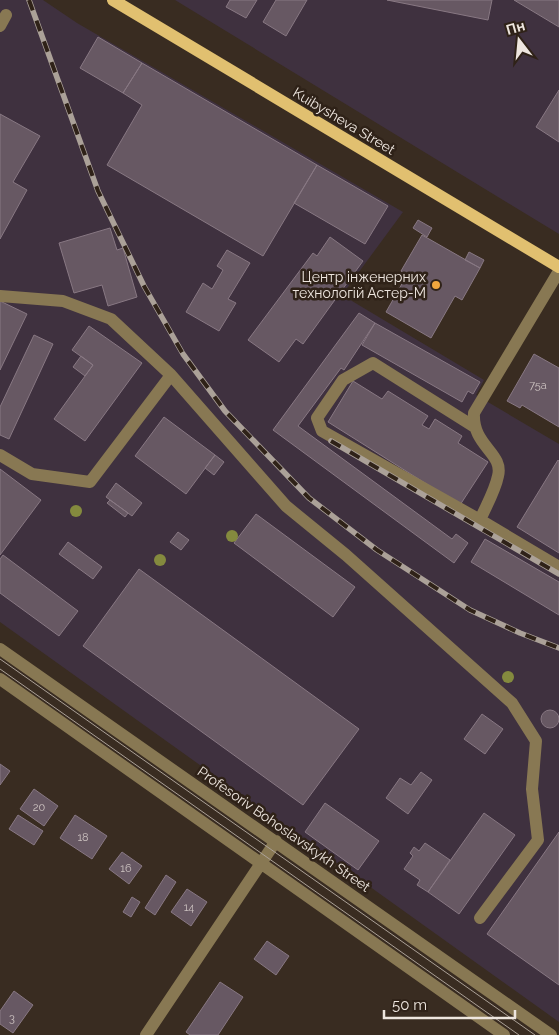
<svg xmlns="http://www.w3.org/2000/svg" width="559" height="1035" font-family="Raleway,sans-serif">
  <rect width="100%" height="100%" fill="#392c21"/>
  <path fill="#3f313f" d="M0 0H43L77 23 403 212 342 295 484 380 476 395 559 444V1022L0 622Z
    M175 0H559V234Z"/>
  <path fill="#675863" stroke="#887883" d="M230 0H257L246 18 226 7Z
    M276 0H307L286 36 263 22Z
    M387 0H492L488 20Z
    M514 0H559V27Z
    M98 37 142 63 123 93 80 68Z
    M142 63 317 165 263 256 107 165 142 105 123 93Z
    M559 90V142L536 127Z
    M0 114 40 136 13 182 27 190 0 239Z
    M317 165 388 206 365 244 294 203Z
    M418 220 432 228 427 237 413 228Z
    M110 228 117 250 123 248 137 297 108 306 102 285 74 293 59 243Z
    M422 235 480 268 462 300 455 296 431 338 386 312 407 275 401 271Z
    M330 237 363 261 303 344 296 339 279 362 248 340 313 253 317 256Z
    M227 250 250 263 228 299 236 303 219 331 186 312 203 283 212 289 223 270 217 266Z
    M469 252 484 260 480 268 465 260Z
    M0 301 27 314 0 370Z
    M359 313 375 323 344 370 341 368 298 426 452 539 456 534 468 543 454 563 273 430Z
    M375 323 480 382 473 394 468 391 462 402 362 345Z
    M89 326 142 363 85 441 54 419 93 365 72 350Z
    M34 335 53 344 9 439 0 435V407Z
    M534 354 559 368V427L522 405 520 408 507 401Z
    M81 356 93 365 85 376 73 367Z
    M353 381 382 399 388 391 428 416 422 425 429 429 435 419 462 436 458 443 488 462 460 505 328 422Z
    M164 417 215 455 186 494 135 456Z
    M215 455 224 462 214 475 205 468Z
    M558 460 559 461V553L517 527Z
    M0 469 41 500 0 555Z
    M116 483 142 503 132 516 106 497Z
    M110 500 128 513 125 517 107 503Z
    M256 514 355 587 333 617 234 543Z
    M178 532 189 540 181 550 170 542Z
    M485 539 559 582V615L471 562Z
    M68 542 102 567 93 579 59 554Z
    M3 555 78 611 59 636 0 593V559Z
    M139 569 359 729 303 805 83 646Z
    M541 719a9 9 0 1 1 18 0a9 9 0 1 1-18 0Z
    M482 714 503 729 485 754 464 739Z
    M0 764 10 771 0 785Z
    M421 772 432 780 408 814 386 798 400 778 411 785Z
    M34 789 58 806 44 826 20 809Z
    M325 803 379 841 358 870 305 832Z
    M484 813 515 835 459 914 428 892Z
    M18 815 43 831 34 845 9 829Z
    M75 815 107 836 92 859 60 838Z
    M559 832V985L487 934Z
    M425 843 450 860 428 892 417 885 420 880 404 869 413 856 410 853 414 847 419 851Z
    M122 852 142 866 129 884 109 869Z
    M166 875 176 882 155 915 145 908Z
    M187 889 207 902 191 926 171 912Z
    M132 897 140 902 131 917 123 912Z
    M267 941 289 956 276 975 254 959Z
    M220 982 243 997 218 1035H190L186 1032Z
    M14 991 33 1005 13 1033 0 1024V1011Z"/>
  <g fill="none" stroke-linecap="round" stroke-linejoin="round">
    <path stroke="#887853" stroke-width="12" d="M0 26 6 15
      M559 271 474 413C472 446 504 453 498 476 495 491 486 506 480 520L559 567
      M0 296 63 301 111 319 171 375 286 506 346 555 512 703 536 741 532 789 538 840 480 918
      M473 426 373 363 343 380 317 418 322 431 480 520
      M0 455 32 474 90 482 171 375
      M0 649 551 1035
      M0 679 504 1035
      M146 1035 276 841"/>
    <path stroke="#e1c070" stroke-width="12" d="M113 0 559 267"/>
    <path stroke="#aba198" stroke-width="1" d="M0 659 535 1035
      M0 669 519 1035"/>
    <defs>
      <path id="rail" d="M29 0 98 191 144 286 183 354 225 411 309 498 377 550 470 610 520 633 559 648
        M331 441 559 574"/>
    </defs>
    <use href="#rail" stroke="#aba198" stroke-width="5.5"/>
    <use href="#rail" stroke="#2f2218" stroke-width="4" stroke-dasharray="11" stroke-linecap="butt"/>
  </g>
  <g fill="#848a3e">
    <circle cx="76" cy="511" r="6"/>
    <circle cx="232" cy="536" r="6"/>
    <circle cx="160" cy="560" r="6"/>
    <circle cx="508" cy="677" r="6"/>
  </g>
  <circle fill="#f0a63e" stroke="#2f2218" stroke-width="2" cx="436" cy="285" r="5"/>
  <g text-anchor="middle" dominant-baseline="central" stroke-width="5" stroke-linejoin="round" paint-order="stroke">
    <g font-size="11" fill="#ccc2c0">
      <text x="538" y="385">75а</text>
      <text x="39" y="807">20</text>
      <text x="83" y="837">18</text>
      <text x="126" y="868">16</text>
      <text x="189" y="907">14</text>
      <text x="12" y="1018">3</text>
    </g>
    <g font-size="14" fill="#eee6df" stroke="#2f2218">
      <text transform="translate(344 121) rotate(31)">Kuibysheva Street</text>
      <text transform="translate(284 829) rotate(35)">Profesoriv Bohoslavskykh Street</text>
    </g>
    <g font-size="14" fill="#eee6df" stroke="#2f2218" text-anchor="end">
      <text x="426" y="277">Центр інженерних<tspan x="426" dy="16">технологій Астер-М</tspan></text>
    </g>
  </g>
  <g transform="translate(519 40) rotate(344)" stroke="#2f2218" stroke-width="4" paint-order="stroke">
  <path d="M0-4L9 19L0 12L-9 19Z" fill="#eee6df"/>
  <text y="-8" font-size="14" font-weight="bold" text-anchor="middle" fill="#eee6df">Пн</text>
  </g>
  <path d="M384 1010v8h131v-8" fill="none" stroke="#eee6df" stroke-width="2.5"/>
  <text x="392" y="1010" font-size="15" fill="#eee6df" stroke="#2f2218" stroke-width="4" paint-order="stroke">50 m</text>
</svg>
